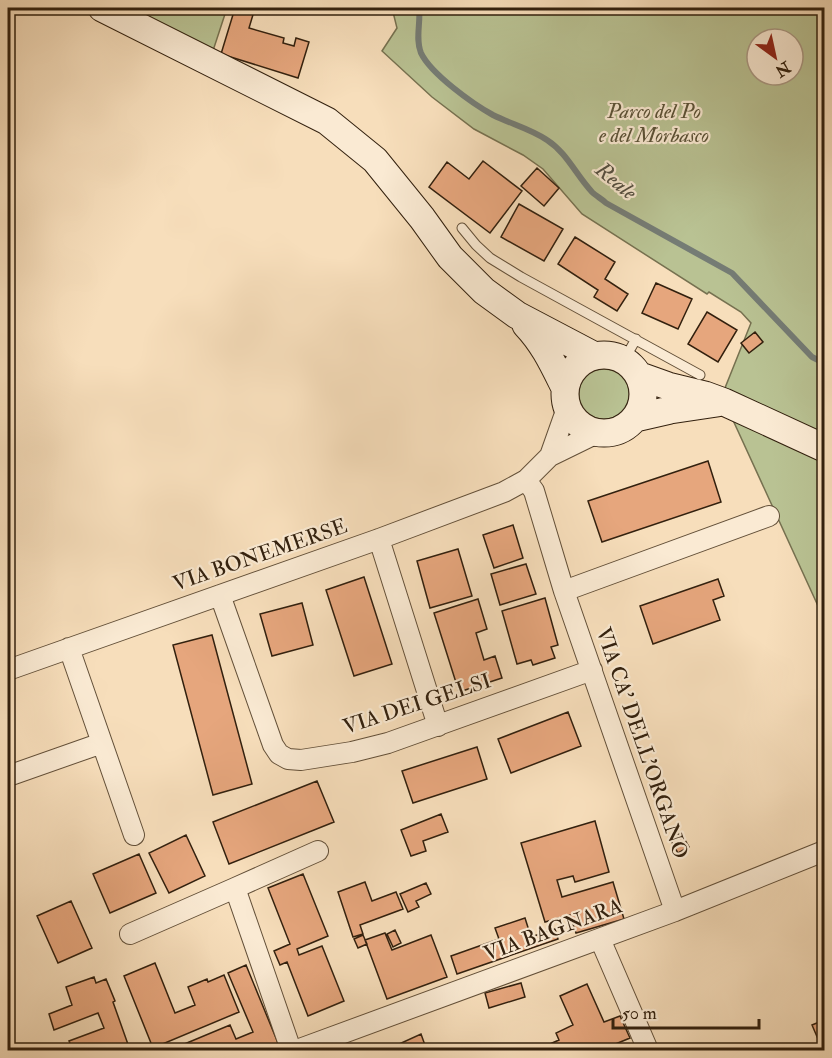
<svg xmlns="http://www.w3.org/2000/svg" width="832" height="1058" font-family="'IM FELL Double Pica',serif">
  <rect width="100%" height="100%" fill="#f7debb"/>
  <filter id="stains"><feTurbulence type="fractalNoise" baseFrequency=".00333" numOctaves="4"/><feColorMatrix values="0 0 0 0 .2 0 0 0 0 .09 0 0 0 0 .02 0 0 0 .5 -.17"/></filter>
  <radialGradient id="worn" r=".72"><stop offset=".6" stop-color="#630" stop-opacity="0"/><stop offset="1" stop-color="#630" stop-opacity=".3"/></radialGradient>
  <path fill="#b9c293" stroke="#767150" stroke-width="1.5" fill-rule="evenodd" d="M77 8H227L207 69Z
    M392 8H824V438L725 388 751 323 741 312 709 292 707 294 582 214 543 169 523 155 474 129 432 97 382 51 397 28ZM757 39H793V75H757Z
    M579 394a25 25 0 1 1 50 0a25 25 0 1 1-50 0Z
    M732 418 824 460V619Z"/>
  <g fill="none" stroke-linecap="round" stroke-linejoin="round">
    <path stroke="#757c75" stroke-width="6" d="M419 8C421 22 415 39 421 53 431 74 473 104 493 115 511 124 531 129 547 140 567 153 576 175 592 192 596 196 602 199 606 203L732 273 812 357 824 363"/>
  </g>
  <path fill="#e6a67d" stroke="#32200e" stroke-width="1.5" d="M235 8H255L249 28 284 38 283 43 294 46 296 38 309 42 298 78 221 54Z
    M483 161 522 191 490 233 429 187 447 162 469 179Z
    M537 168 559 188 544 206 521 186Z
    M519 204 563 229 544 261 501 237Z
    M575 237 615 262 605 279 628 294 617 311 594 297 598 290 558 264Z
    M656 283 692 299 678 329 642 313Z
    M707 312 737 330 718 362 688 344Z
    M755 332 763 342 749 353 741 343Z
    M708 461 721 502 602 542 588 501Z
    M513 525 523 558 494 568 483 535Z
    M458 549 472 596 430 608 417 561Z
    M526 564 536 594 500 605 491 574Z
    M364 577 392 664 354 676 326 590Z
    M718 579 724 596 713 600 720 620 653 644 640 606Z
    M545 598 558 645 551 647 555 658 533 665 531 660 517 664 502 611Z
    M478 599 487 629 476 633 484 660 495 656 502 678 459 692 434 613Z
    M302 603 313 645 272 656 260 614Z
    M212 635 252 784 213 795 173 645Z
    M568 712 581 746 511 773 498 739Z
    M477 747 487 779 413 803 402 771Z
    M317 781 334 822 229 864 213 822Z
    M441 814 448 832 423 841 426 851 411 856 401 830Z
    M595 821 609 872 575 882 573 876 557 880 562 897 613 882 624 919 576 933 570 915 545 922 521 843Z
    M681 833 689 847 678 853 670 839Z
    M186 835 205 876 169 893 149 853Z
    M139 854 156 893 110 913 93 874Z
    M303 874 328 936 297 949 299 955 322 946 344 1001 308 1016 287 962 280 965 274 951 290 944 268 888Z
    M365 882 372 901 396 892 403 909 360 925 363 934 353 937 338 892Z
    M426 883 431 894 416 901 419 907 408 912 400 894Z
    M71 901 92 948 58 963 37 916Z
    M525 918 531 937 555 929 558 939 457 974 451 956 499 939 495 928Z
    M395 930 401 943 393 947 387 934Z
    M385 933 392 950 431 935 447 977 387 999 365 940Z
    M363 935 367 944 358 948 354 939Z
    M155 963 175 1013 195 1005 188 987 207 979 208 982 224 975 239 1012 153 1048 124 976Z
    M246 965 278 1043 259 1050H170L230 1025 236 1039 253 1032 228 973Z
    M94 977 96 983 106 979 115 1001 113 1002 130 1050H73L69 1041 104 1028 98 1013 54 1030 49 1014 72 1005 66 987Z
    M521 983 525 997 489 1008 485 993Z
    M587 984 604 1022 620 1016 630 1038 601 1050H536L559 1040 556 1033 573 1025 560 996Z
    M824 1020V1036L818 1039 812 1025Z
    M421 1034 426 1048 420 1050H386Z"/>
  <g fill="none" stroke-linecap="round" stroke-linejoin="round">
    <defs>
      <path id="service" d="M462 228 476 245 490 258 521 277 700 375
        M624 360 636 339"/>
      <path id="minor" d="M597 433 550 456 526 480 534 491 564 591 675 911
        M550 456 567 408
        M379 539 438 726
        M564 591 769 516
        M220 595 273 745 279 754 288 759 301 760 352 752 388 743 592 670
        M69 648 134 835
        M8 670 379 539 504 492 526 480
        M8 776 102 743
        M235 888 318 851
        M130 934 235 888 291 1050
        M600 939 648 1050
        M297 1050 675 911 824 851"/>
      <path id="secondary" d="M102 8 327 121 375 160 422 218 450 257 484 291 517 315 593 355
        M526 325C544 344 553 364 565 388
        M565 394a39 39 0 1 1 78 0a39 39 0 1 1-78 0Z
        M640 376 668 386 705 395 724 402 824 448
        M635 418 670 410 717 403"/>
    </defs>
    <use href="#service" stroke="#635039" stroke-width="11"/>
    <use href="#minor" stroke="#635039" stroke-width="22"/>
    <use href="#secondary" stroke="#32200e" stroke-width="29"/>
    <use href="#service" stroke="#faead3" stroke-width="9"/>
    <use href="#minor" stroke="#faead3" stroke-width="20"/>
    <use href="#secondary" stroke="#faead3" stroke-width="27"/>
  </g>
  <g text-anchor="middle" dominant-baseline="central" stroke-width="4.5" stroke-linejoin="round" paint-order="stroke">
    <g font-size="21" font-style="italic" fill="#5a5136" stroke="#faead3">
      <text x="654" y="111">Parco del Po<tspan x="654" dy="24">e del Morbasco</tspan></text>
    </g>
    <g font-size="21" fill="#32200e" stroke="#faead3">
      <text transform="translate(260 555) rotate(-19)">VIA BONEMERSE</text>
      <text transform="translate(417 704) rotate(-18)">VIA DEI GELSI</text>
      <text transform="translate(642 743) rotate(71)">VIA CA' DELL'ORGANO</text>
      <text transform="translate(553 930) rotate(-20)">VIA BAGNARA</text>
    </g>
    <g font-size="22" font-style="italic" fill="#534e41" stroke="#faead3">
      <text transform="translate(616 181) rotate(39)">Reale</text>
    </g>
  </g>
  <rect width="832" height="1058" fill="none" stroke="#f7debb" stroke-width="30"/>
  <rect x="9" y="9" width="814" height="1040" fill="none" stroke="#32200e" stroke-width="3"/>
  <rect x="15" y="15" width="802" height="1028" fill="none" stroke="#32200e" stroke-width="1.5"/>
  <g transform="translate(775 57) rotate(147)"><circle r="28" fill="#faead3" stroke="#aa9984" stroke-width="1.5"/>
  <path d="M0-4.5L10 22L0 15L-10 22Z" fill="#8f2418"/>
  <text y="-9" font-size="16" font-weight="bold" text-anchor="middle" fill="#32200e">N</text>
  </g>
  <path d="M613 1019v9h146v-9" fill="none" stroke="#32200e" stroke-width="3"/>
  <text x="622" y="1019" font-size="18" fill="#32200e" stroke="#faead3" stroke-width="4.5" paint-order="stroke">50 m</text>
  <rect width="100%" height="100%" filter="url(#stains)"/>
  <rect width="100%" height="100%" fill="url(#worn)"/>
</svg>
